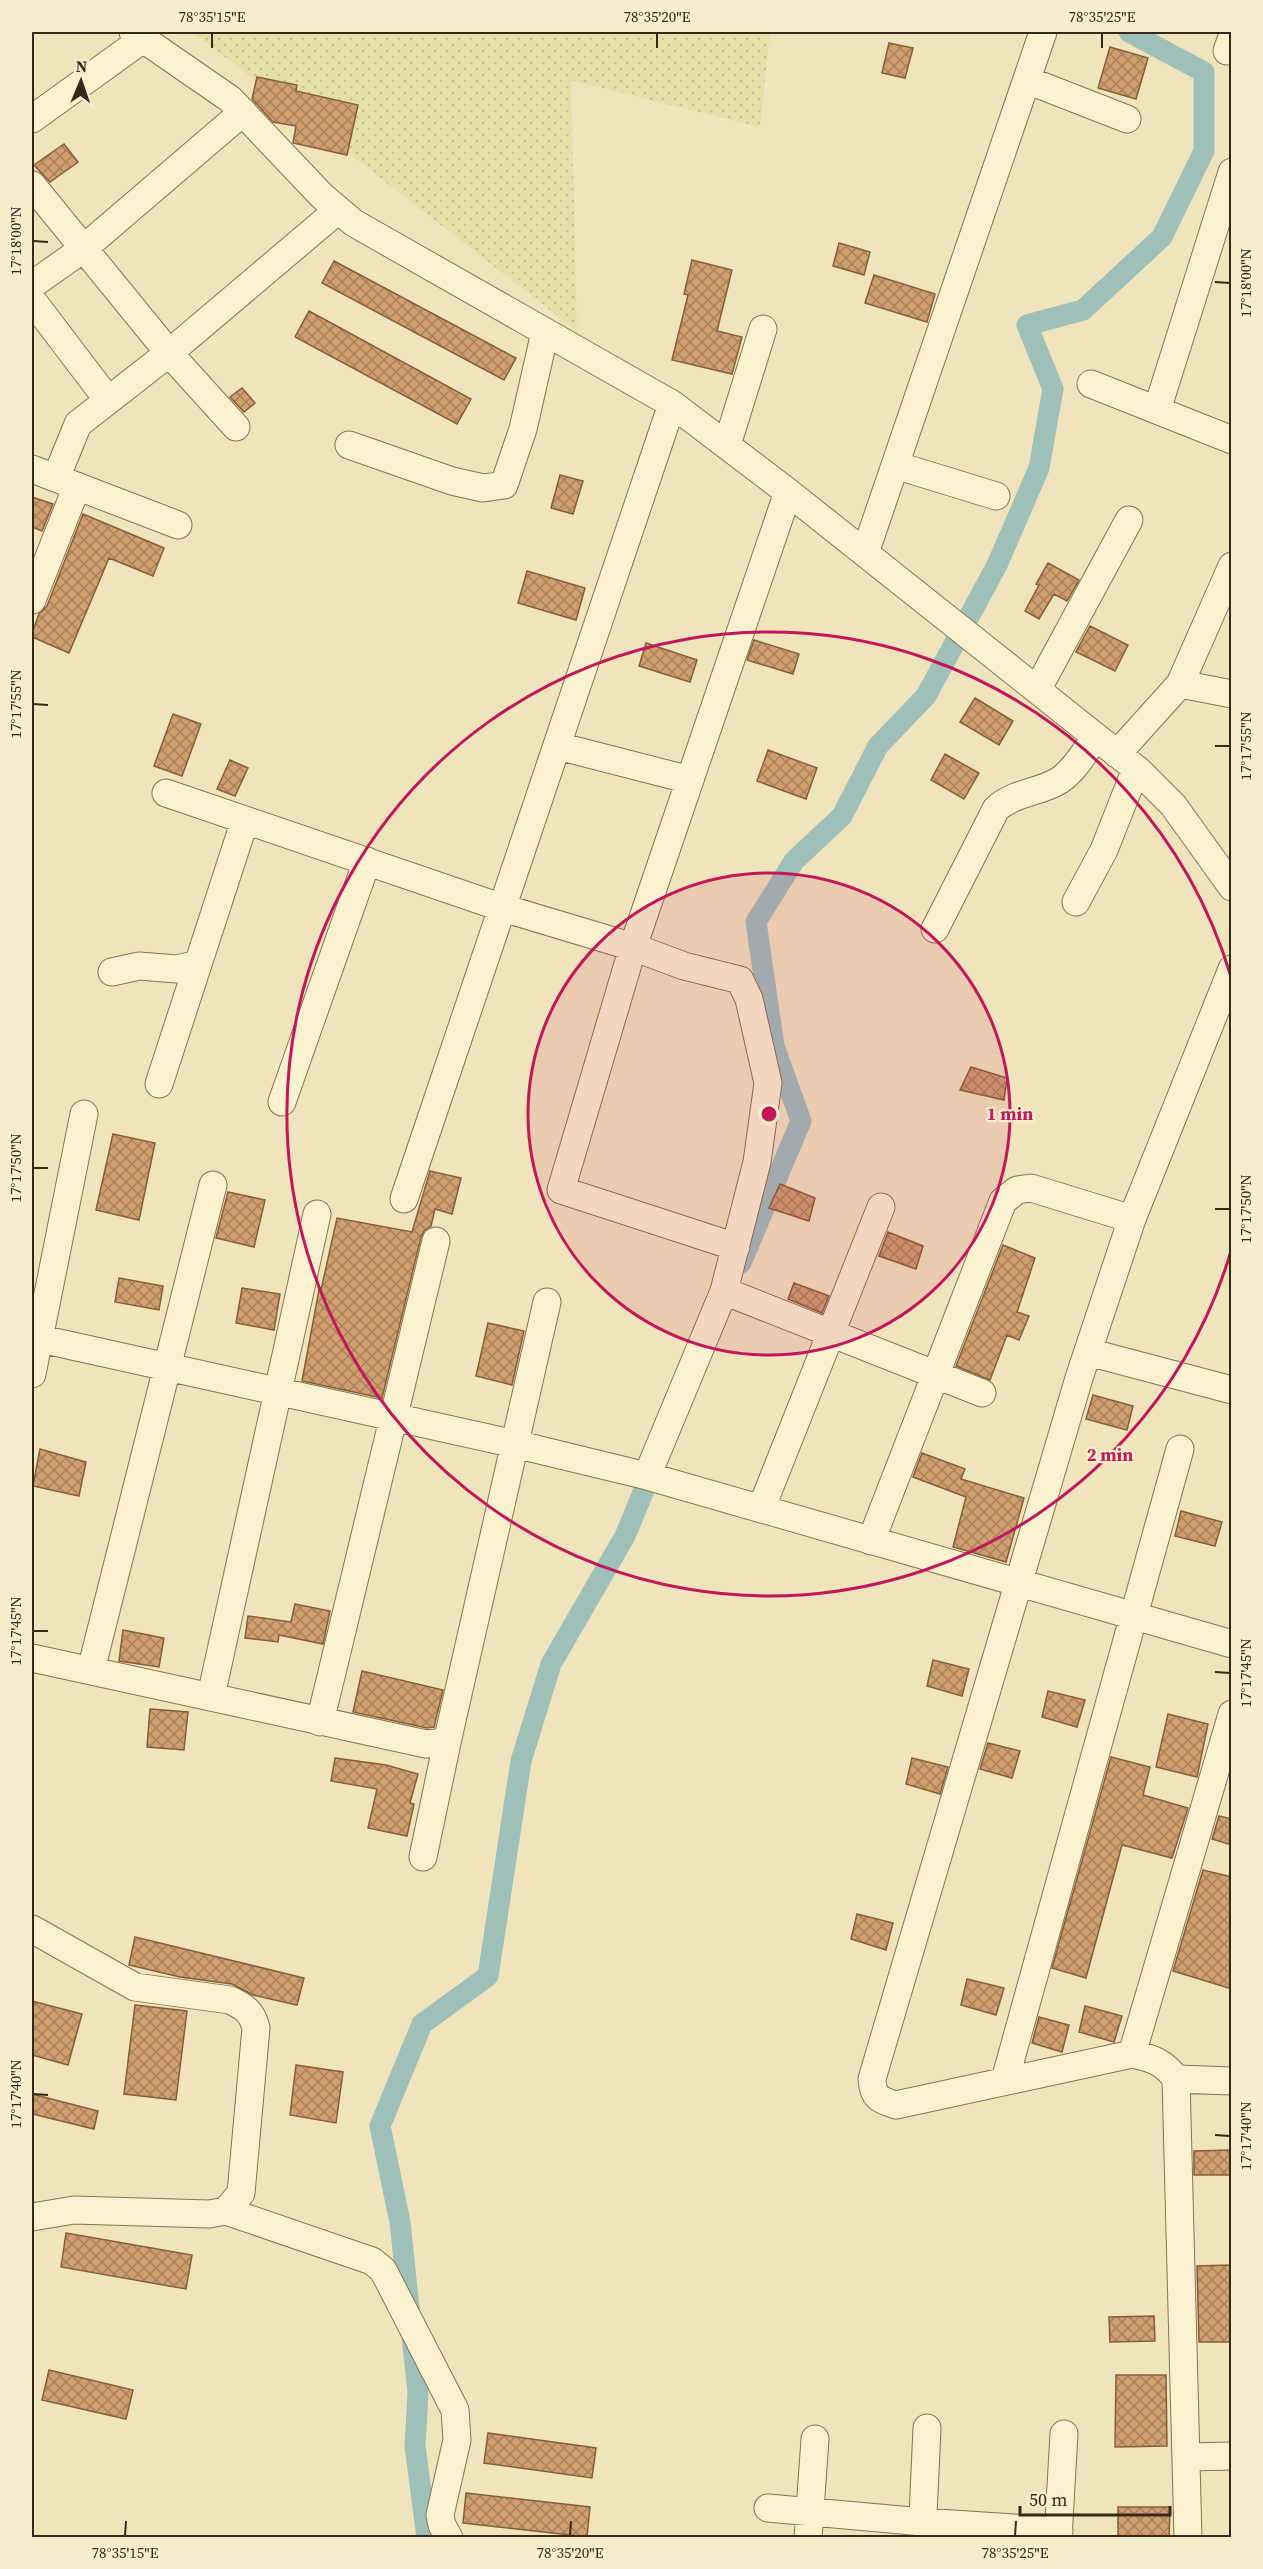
<svg xmlns="http://www.w3.org/2000/svg" width="1263" height="2569" font-family="'Source Serif 4',serif">
  <defs>
    <pattern id="farmland-dots" width="8" height="8" patternUnits="userSpaceOnUse" patternTransform="scale(1.5)"><rect width="8" height="8" fill="#e5e0a8"/><path d="M2 2h.1M6 6h.1" fill="none" stroke="#c5c090" stroke-width="1.8" stroke-linecap="round"/></pattern>
    <pattern id="building-cross-hatch" width="8" height="8" patternUnits="userSpaceOnUse" patternTransform="scale(1.5)"><rect width="8" height="8" fill="#cf9f6f"/><path d="M0 0l8 8M0 8l8-8" fill="none" stroke="#a9825a"/></pattern>
  </defs>
  <rect width="100%" height="100%" fill="#efe4bb"/>
  <path fill="url(#farmland-dots)" d="M193 32H770L760 127 571 80 577 331Z"/>
  <g fill="none" stroke-linecap="round" stroke-linejoin="round">
    <path stroke="#9fbfb9" stroke-width="21" d="M741 1263 801 1121 774 1046 756 922 794 861 842 816 878 746 926 696 997 565 1039 468 1053 389 1027 325 1083 310 1162 237 1204 151V72L1129 32
      M427 2538 415 2446 418 2393 400 2222 380 2126 422 2024 488 1976 521 1761 551 1664 625 1536 647 1483"/>
  </g>
  <path fill="url(#building-cross-hatch)" stroke="#865f3a" stroke-width="1.5" d="M889 43 913 48 905 78 882 73Z
    M1110 47 1148 58 1136 99 1098 88Z
    M257 77 297 85 296 91 358 105 347 155 293 143 296 126 273 122 252 99Z
    M64 144 78 162 50 182 34 165Z
    M839 243 870 252 864 275 833 266Z
    M692 260 732 270 717 331 742 337 732 374 672 360 688 295 684 294Z
    M334 261 516 358 504 380 322 283Z
    M874 275 935 294 927 322 865 303Z
    M309 311 471 399 457 424 295 337Z
    M242 388 255 403 244 412 230 397Z
    M560 475 583 481 573 514 551 508Z
    M32 497 53 504 42 531 32 527Z
    M83 514 164 548 153 576 109 558 69 653 32 637V633L39 614 47 606Z
    M1048 563 1079 580 1067 601 1054 594 1039 619 1025 611 1039 585 1036 584Z
    M527 571 585 588 576 620 518 603Z
    M1090 626 1128 645 1115 671 1076 652Z
    M754 640 799 654 793 674 747 660Z
    M646 643 697 660 690 682 639 666Z
    M975 698 1013 721 999 745 960 722Z
    M173 714 201 724 182 776 154 766Z
    M768 750 817 768 806 799 757 781Z
    M945 754 979 773 964 799 931 780Z
    M230 760 248 768 235 796 217 789Z
    M971 1067 1007 1078 1004 1100 960 1090Z
    M113 1134 155 1143 139 1220 96 1210Z
    M430 1171 461 1178 452 1214 435 1209 431 1226 424 1231 421 1237 382 1398 302 1381 319 1290H321L337 1218 412 1232Z
    M780 1184 815 1198 809 1221 769 1208Z
    M228 1192 265 1200 254 1247 216 1238Z
    M888 1232 923 1246 916 1269 879 1256Z
    M1003 1245 1035 1258 1017 1312 1029 1316 1019 1340 1007 1335 990 1380 956 1366Z
    M119 1278 163 1286 159 1310 115 1302Z
    M794 1283 829 1296 822 1313 788 1299Z
    M242 1288 280 1294 274 1330 236 1323Z
    M488 1323 524 1331 512 1385 476 1376Z
    M1093 1395 1133 1406 1127 1430 1086 1419Z
    M40 1449 86 1462 79 1496 33 1486Z
    M922 1453 965 1469 961 1479 1024 1498 1006 1562 953 1547 966 1497 913 1477Z
    M1181 1511 1222 1522 1215 1546 1175 1536Z
    M295 1604 330 1611 323 1644 279 1635 278 1642 245 1638 248 1616 291 1622Z
    M123 1630 164 1638 159 1667 119 1661Z
    M933 1660 969 1669 962 1696 927 1686Z
    M362 1671 443 1690 434 1727 427 1728 353 1712Z
    M1048 1691 1085 1700 1077 1727 1042 1717Z
    M150 1709 188 1712 184 1750 147 1747Z
    M1168 1714 1208 1724 1197 1777 1156 1767Z
    M988 1743 1020 1751 1012 1778 980 1769Z
    M1111 1757 1150 1767 1143 1795 1188 1808 1172 1858 1122 1845 1086 1978 1052 1968Z
    M335 1758 386 1765 418 1774 410 1803 414 1804 407 1836 368 1828 377 1789 331 1781Z
    M912 1758 948 1767 940 1794 906 1784Z
    M1219 1816 1232 1819V1845L1212 1839Z
    M1203 1870 1232 1877V1989L1173 1971Z
    M857 1914 893 1923 886 1950 851 1939Z
    M135 1937 304 1978 297 2005 253 1995 232 1984 180 1977 129 1965Z
    M967 1979 1004 1988 996 2015 961 2005Z
    M32 2001 82 2014 68 2065 32 2055Z
    M135 2005 187 2011 176 2100 124 2094Z
    M1085 2006 1122 2016 1114 2042 1079 2032Z
    M1039 2017 1069 2025 1062 2052 1032 2043Z
    M296 2065 343 2072 336 2123 290 2115Z
    M32 2094 98 2111 94 2129 32 2114Z
    M1232 2150V2175H1194V2151Z
    M66 2233 192 2255 186 2289 61 2267Z
    M1232 2265V2342H1199L1197 2266Z
    M1154 2316 1155 2341 1110 2342 1109 2317Z
    M49 2370 133 2390 126 2419 42 2400Z
    M1116 2375H1166L1167 2446 1115 2447Z
    M488 2433 596 2448 592 2478 484 2463Z
    M466 2493 590 2507 587 2537 463 2523Z
    M1118 2507H1170L1169 2538H1118Z"/>
  <g fill="none" stroke-linecap="round" stroke-linejoin="round">
    <defs>
      <path id="minor" d="M133 32 230 99 322 196 354 223 672 404 788 492 1139 771 1173 805 1232 887
        M1227 51 1232 37
        M1027 80 1127 119
        M32 119 143 39
        M32 185 169 353 236 427
        M32 285 83 249 243 112
        M32 300 108 400
        M1091 384 1232 440
        M1157 410 1232 172
        M349 445 452 481 483 488 504 485 523 429 545 332
        M727 445 763 329
        M895 465 996 496
        M32 469 178 525
        M56 478 78 424 169 353 338 210
        M865 553 1043 32
        M32 600 77 486
        M1180 684 1232 694
        M1037 690 1129 520
        M558 746 690 780
        M1117 754 1180 684 1232 566
        M166 793 503 908 633 947 684 966 740 980 749 999 768 1083 757 1162 724 1291 647 1476
        M1076 902 1104 850 1136 769
        M935 929 996 809C1014 792 1040 793 1060 780 1075 770 1085 751 1096 737
        M112 972 139 966 177 969 198 964
        M159 1084 245 820
        M282 1102 367 861
        M404 1199 672 404
        M736 1247 561 1190 633 947 788 492
        M724 1291 982 1393
        M32 1337 515 1444 647 1476 1232 1644
        M1088 1352 1232 1390
        M32 1374 84 1114
        M761 1509 881 1207
        M871 1541 1003 1201 1017 1190 1031 1188 1132 1219
        M32 1658 426 1744 438 1743 448 1738 547 1302
        M91 1670 213 1185
        M211 1696 317 1214
        M320 1722 436 1241
        M423 1857 448 1738
        M32 1929 135 1987 230 2000C245 2007 252 2012 256 2028L241 2193 226 2211 209 2214 74 2210 32 2217
        M1132 2054 1232 1714
        M1176 2079 1232 2081
        M1005 2080 1180 1449
        M226 2211 372 2261 383 2270 455 2410 457 2440 440 2515 442 2525 449 2538
        M1186 2457 1232 2456
        M768 2508 923 2522 1059 2531
        M808 2538 815 2439
        M922 2538 927 2428
        M1058 2538 1064 2434
        M1188 2538 1176 2079C1164 2062 1152 2058 1132 2054L896 2105C879 2100 873 2097 872 2079L1079 1378 1132 1219 1232 969"/>
    </defs>
    <use href="#minor" stroke="#867355" stroke-width="29"/>
    <use href="#minor" stroke="#faf1ce" stroke-width="27"/>
  </g>
  <path fill="none" stroke="#35291a" stroke-width="2" d="M212 48V33M657 48V33M1102 48V33M33 241 48 242M1215 282 1230 283M33 704 48 705M1215 746H1230M33 1168H48M1215 1209H1230M33 1631H48M1215 1672 1230 1673M33 2094 48 2095M1215 2135 1230 2136M125 2536 126 2521M570 2536 571 2521M1015 2536 1016 2521"/>
  <circle cx="769" cy="1114" r="241" fill="#c2185b" fill-opacity=".12"/>
  <g fill="none" stroke="#c2185b" stroke-width="3">
    <circle cx="769" cy="1114" r="241"/>
    <path d="M1231 1251A482 482 0 1 1 1231 977"/>
  </g>
  <circle cx="769" cy="1114" r="9" fill="#c2185b" stroke="#f6edcb" stroke-width="3"/>
  <g font-size="18" text-anchor="middle" font-weight="bold" fill="#c2185b" stroke="#f6edcb" stroke-width="4.5" stroke-linejoin="round" paint-order="stroke">
    <text x="1010" y="1120">1 min</text>
    <text x="1110" y="1461">2 min</text>
  </g>
  <rect width="1263" height="2569" fill="none" stroke="#f6edcb" stroke-width="66"/>
  <g transform="translate(81 81) rotate(2)" stroke="#f6edcb" stroke-width="4.5" paint-order="stroke">
  <path d="M0-4.5L10 22L0 15L-10 22Z" fill="#35291a"/>
  <text y="-9" font-size="16" font-weight="bold" text-anchor="middle" fill="#35291a">N</text>
  </g>
  <path d="M1020 2506v9h150v-9" fill="none" stroke="#35291a" stroke-width="3"/>
  <text x="1029" y="2506" font-size="18" fill="#35291a" stroke="#f6edcb" stroke-width="4.5" paint-order="stroke">50 m</text>
  <rect x="33" y="33" width="1197" height="2503" fill="none" stroke="#35291a" stroke-width="2"/>
  <g font-size="15" text-anchor="middle" fill="#35291a">
    <text x="212" y="22">78°35'15"E</text>
    <text x="657" y="22">78°35'20"E</text>
    <text x="1102" y="22">78°35'25"E</text>
    <text transform="translate(16 241) rotate(-90)" y="5">17°18'00"N</text>
    <text transform="translate(1246 283) rotate(-90)" y="5">17°18'00"N</text>
    <text transform="translate(16 704) rotate(-90)" y="5">17°17'55"N</text>
    <text transform="translate(1246 746) rotate(-90)" y="5">17°17'55"N</text>
    <text transform="translate(16 1168) rotate(-90)" y="5">17°17'50"N</text>
    <text transform="translate(1246 1209) rotate(-90)" y="5">17°17'50"N</text>
    <text transform="translate(16 1631) rotate(-90)" y="5">17°17'45"N</text>
    <text transform="translate(1246 1673) rotate(-90)" y="5">17°17'45"N</text>
    <text transform="translate(16 2094) rotate(-90)" y="5">17°17'40"N</text>
    <text transform="translate(1246 2136) rotate(-90)" y="5">17°17'40"N</text>
    <text x="125" y="2558">78°35'15"E</text>
    <text x="570" y="2558">78°35'20"E</text>
    <text x="1015" y="2558">78°35'25"E</text>
  </g>
</svg>
